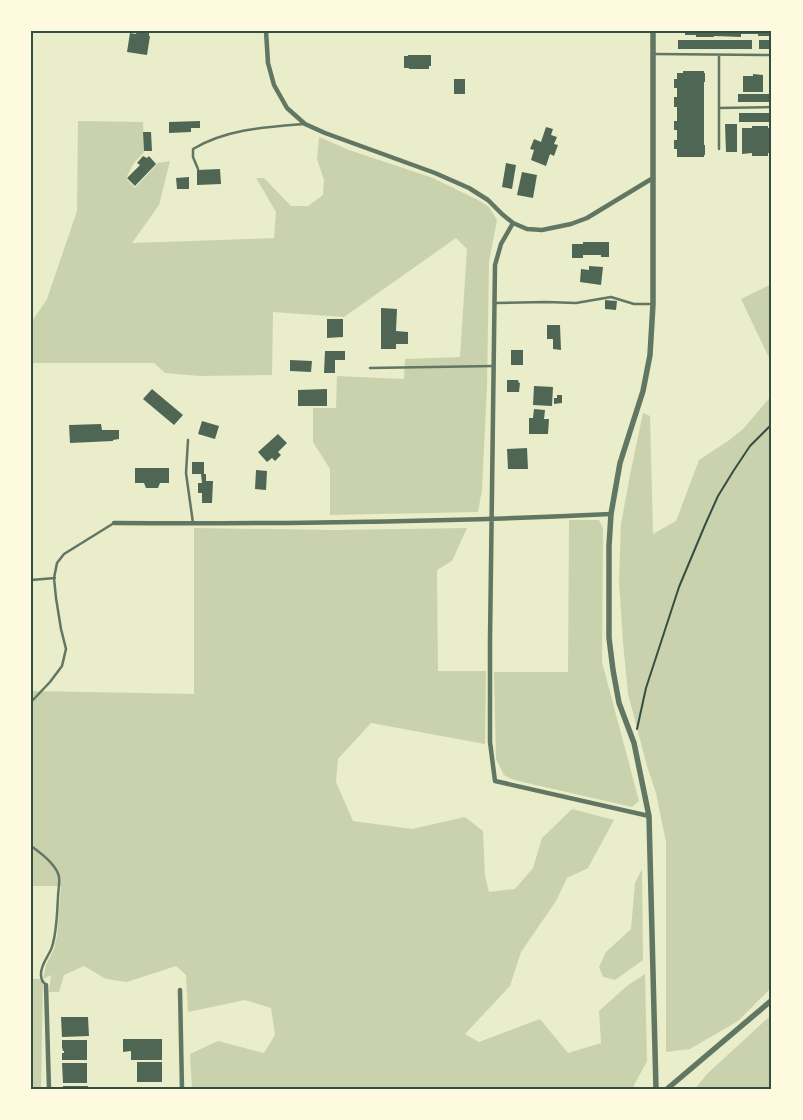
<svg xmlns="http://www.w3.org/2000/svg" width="803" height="1120" font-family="'Work Sans',sans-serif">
  <rect width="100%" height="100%" fill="#e9edc9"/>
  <path fill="#cad2ad" d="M78 121 143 122 144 152 134 163 126 178 135 188 158 163 170 161 159 205 132 243 274 238 276 212 256 178H264L291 206H308L323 195 324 180 317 159 319 137 349 150 433 178 478 200 489 207 497 220 489 262 487 386 482 490 478 512 330 515V469L313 442V408H336L337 376 404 379 405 359 460 357 467 249 456 238 344 317 273 312 272 375 200 376 165 373 154 363H31V323L47 299 77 211Z
    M772 284V364L741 299Z
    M772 395V987L738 1021 690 1049 666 1052V842L656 793 647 766 628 694 623 642 619 581 621 524 630 475 643 413 650 416 653 534 676 521 699 460 728 441 743 429Z
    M569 520H599L603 528 602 662 639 801 632 807 514 780 504 775 496 759 494 672H568Z
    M194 528 335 530 467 528 452 561 437 570 438 671H486L485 744 371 723 338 759 336 782 353 821 412 829 465 817 483 831 485 876 489 892 515 889 533 868 542 838 572 809 614 820 588 868 567 878 556 901 521 952 510 986 465 1034 479 1042 540 1019 568 1053 601 1043 599 1011 628 985 645 974 647 1061 632 1089H192L190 1054 218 1041 264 1053 275 1035 271 1008 245 1000 188 1012 186 975 176 966 127 982 106 979 84 966 64 975 59 992H49L51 975 43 979 41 1089H31V979H43L46 965 54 949 57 936 61 886H31V691L194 694Z
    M642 869 643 960 615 980 603 977 599 967 606 952 631 929 635 883Z
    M772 1014V1089H695L707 1074Z"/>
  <path fill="#4f6655" d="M137 31H149V36H150L147 55 127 52 130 33 136 34Z
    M685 31H772V36H758V34H741V37L714 36V37H696V35H685Z
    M678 40H752V49H678Z
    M759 40H772V49H759Z
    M408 55H431V66H429V69H409V68H404V56H408Z
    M683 71H704V73H705V82H704V145H705V155H704V157H677V149H674V140H677V130H674V121H677V107H674V97H677V88H674V79H677V73H683Z
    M753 74 763 75V92H743V76H753Z
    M454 79H465V94H454Z
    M738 94H772V102H738Z
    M739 113H772V122H739Z
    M200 121V128H191V132L169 133V122Z
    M725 124H737V152H726Z
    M752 126H768V128H772V153H768V156H752V153L742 154V128H752Z
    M546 127 553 129 551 135 557 137 554 144 558 145 554 156 550 154 546 166 531 160 534 150 530 149 534 139 541 142Z
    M143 132H151L152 151H144Z
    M143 156 147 158 149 156 156 164 135 186 127 178 140 165 137 163Z
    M506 163 516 165 512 189 502 187Z
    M220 169 221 184 197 185V170Z
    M522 172 537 175 533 198 517 195Z
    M189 177V189H177L176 178Z
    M583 242H609V257H601V255H583V258H572V244H583Z
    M589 266 603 267 601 285 580 282 581 269 589 270Z
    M605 300 617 301 616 310 605 309Z
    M381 308 397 309 396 331 408 332V344H396V349H381Z
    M327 319H343V337L327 338Z
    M547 325H560L561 350 553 349V339H547Z
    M511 350H523V365H511Z
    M325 351H345V360H335V373H324Z
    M290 360 312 361 311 372 290 371Z
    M507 380H518L519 383H520L519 392H507Z
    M534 386 553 387 552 406 533 405Z
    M152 389 183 415 174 425 143 399Z
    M327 389V406H298V390Z
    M557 395H562V403L554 404V398H557Z
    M534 409 545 410 544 419H549L548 434H529V418H533Z
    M202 421 219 426 215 439 198 434Z
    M101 424 102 430H119V439L113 440V441L70 443 69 425Z
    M278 434 287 443 278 452 281 455 275 461 272 458 267 462 258 452Z
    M527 448 528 469H508L507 449Z
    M192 462H204V474H206V481H213L212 503H202V493H198V483H202L201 474H192Z
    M135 468H169V483H160L158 488H146L144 483H135Z
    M256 470 267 471 266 490 255 489Z
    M61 1017H88L89 1036 62 1037Z
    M123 1039H162V1060H131V1051L123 1052Z
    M62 1040H87V1060H62V1053H64V1051H63L62 1047Z
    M137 1062H162V1082H137Z
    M62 1063H87V1083H63Z
    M63 1086H88V1089H63Z"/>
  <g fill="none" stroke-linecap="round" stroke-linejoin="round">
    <path stroke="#344e41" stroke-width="2" d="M637 729 646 688 679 587 705 525 718 496 734 470 750 446 772 424"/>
    <path stroke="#617663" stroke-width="2.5" d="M654 54 772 55
      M719 55V149
      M719 108 772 107
      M198 169 193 157V149C226 129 266 127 304 124
      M496 303 546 302 576 303 611 297 634 304H652
      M370 368 494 366
      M188 440 186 473 193 523
      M31 580 55 578
      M31 702 50 682 62 666 66 649 61 629 56 598 54 578 57 563 64 554 114 523
      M31 846C41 853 57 865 59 877 60 883 58 891 58 897 57 913 57 931 52 947 49 956 40 965 41 975 41 980 43 982 46 985"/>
    <path stroke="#617663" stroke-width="4.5" d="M266 31 268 63 274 85 287 108 305 124 325 133 435 173 469 188 488 200 502 214 513 223 527 229 542 230 571 224 587 218 653 178
      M513 223 501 244 495 265 490 640V742L495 781 649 816
      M114 523C280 524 445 522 611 514
      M46 985 49 1089
      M180 990 182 1089"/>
    <path stroke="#617663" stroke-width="5.5" d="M653 31V304L650 355 643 391 620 463 611 514 609 546V638L613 670 619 703 634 743 649 816 656 1089
      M667 1089 772 1000"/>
  </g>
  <rect width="803" height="1120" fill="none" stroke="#fefae0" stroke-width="65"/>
  <rect x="32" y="32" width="738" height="1056" fill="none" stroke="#344e41" stroke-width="2"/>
</svg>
